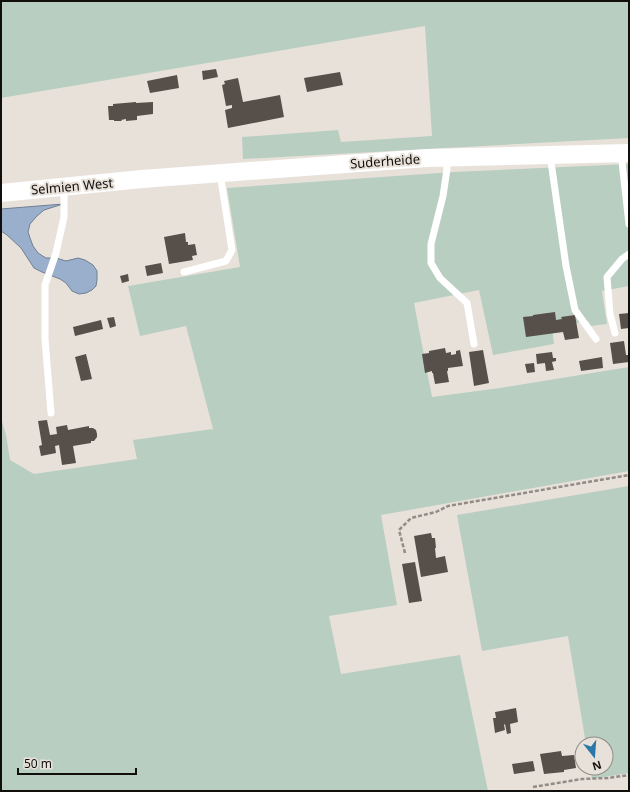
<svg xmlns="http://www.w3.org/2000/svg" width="630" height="792" font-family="'Noto Sans',sans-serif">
  <rect width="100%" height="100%" fill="#e8e1da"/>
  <path fill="#b8cec0" d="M1 1H629V138L243 159 242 137 338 130 341 142 432 136 425 26 1 98Z
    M629 164V286L602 291 607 324 591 326 588 321 552 327 554 344 493 355 479 290 414 303 432 397 500 388 629 367V471L381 515 397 605 329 616 341 674 460 655 488 791H1V418L6 435 10 460 34 474 137 459 133 440 213 429 186 326 140 336 128 286 240 267 227 188 453 172Z
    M629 486V773L592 779 590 768H606V744H586L568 636 482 651 457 515Z"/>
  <path fill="#99afcc" stroke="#707f92" d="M63 204 44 210 37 216 30 224 28 232 30 238 33 246 38 253 46 258H56L66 261 78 258 85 260 93 265 97 271V280L96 286 92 290 86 293 79 294 72 291 66 283 60 279 42 272 34 268 21 248 7 235 1 231V209Z"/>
  <path fill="#574f4a" d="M216 69 218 77 203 80 202 71Z
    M340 72 343 85 307 92 304 78Z
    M177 75 179 88 150 93 147 81Z
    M238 78 243 102 280 95 284 117 228 128 225 110 232 108V105L226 106 222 85 225 84 224 81Z
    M136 102V103L153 102V114L137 116V120L126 121V119L121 120 122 121H114V120H109L108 106H113V104Z
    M185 233 186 242H188V245L195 244 197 255 192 256 193 260 169 264 164 237Z
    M161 263 163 273 147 276 145 266Z
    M128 274 129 281 122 283 120 276Z
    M555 312 556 320 562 319 561 317 575 315 579 338 565 340 563 332 526 337 523 317 533 316V315Z
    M629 313V328L621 329 619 314Z
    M114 317 116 326 110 328 107 318Z
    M101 320 103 329 75 336 73 327Z
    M624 341 626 355H629V362L613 364 610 343Z
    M445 348 446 353 451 352V355L456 354V351L460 350 463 366 448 368V371H447L449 382 435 384 433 373H432V371L425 373 422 354 429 353V351Z
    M483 350 489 383 474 386 469 352Z
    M552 352 553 358H556V361L552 362 554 370 546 371 545 363 537 364 536 354Z
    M86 354 92 379 81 381 75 357Z
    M602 357 603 368 581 371 579 361Z
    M534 363 535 372 527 373 525 364Z
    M47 420 50 435 57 434 56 427 67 425 68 430 89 426V428H93L96 430 97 434V437L94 441H91V443L73 446 76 463 62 465 59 445 55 446 56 453 41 456 39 446 42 445 38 421Z
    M431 533 432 538H435L436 548H435L436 558 445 556 448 572 421 577 414 536Z
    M415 562 422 601 409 603 402 564Z
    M516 708 518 722 510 724 511 733 507 734 505 724 504 725 505 730 495 733 493 718H496L495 712Z
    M561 751 562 756 574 755 576 768 564 770V772L544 774 540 754Z
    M533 761 535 771 514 774 512 764Z"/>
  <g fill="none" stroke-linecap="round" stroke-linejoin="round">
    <path stroke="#918c86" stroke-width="2.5" stroke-dasharray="4 2" stroke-linecap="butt" d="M405 553 399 530 411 518 436 512 448 506 629 475
      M533 787 582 779 608 778 629 775"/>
    <path stroke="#fff" stroke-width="7" d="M621 153 629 224
      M550 155 566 266 575 310 596 339
      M446 157 447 169 443 196 431 244V263L440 278 467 303 474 344
      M184 272 226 261 232 250 220 173
      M615 333 610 314 607 277 622 259 629 254
      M51 413 45 339V285L56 253 64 217V187"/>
    <path stroke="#fff" stroke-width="18" d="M1 193 142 179 427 158 629 153"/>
  </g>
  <g text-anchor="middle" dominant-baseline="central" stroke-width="4" stroke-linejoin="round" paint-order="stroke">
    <g font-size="13" fill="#110f0c" stroke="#e8e1da">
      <text transform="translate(385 161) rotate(-4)">Suderheide</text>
      <text transform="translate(72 186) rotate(-5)">Selmien West</text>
    </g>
  </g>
  <rect width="630" height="792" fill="none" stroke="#110f0c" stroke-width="4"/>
  <g transform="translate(594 756) rotate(163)"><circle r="19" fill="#e8e1da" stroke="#928d88"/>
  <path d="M0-3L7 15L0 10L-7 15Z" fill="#2a78aa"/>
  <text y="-6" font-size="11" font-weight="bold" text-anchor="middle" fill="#110f0c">N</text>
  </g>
  <path d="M18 768v6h118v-6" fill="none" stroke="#110f0c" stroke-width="2"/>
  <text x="24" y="768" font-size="12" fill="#110f0c" stroke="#e8e1da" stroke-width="3" paint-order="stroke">50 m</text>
</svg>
